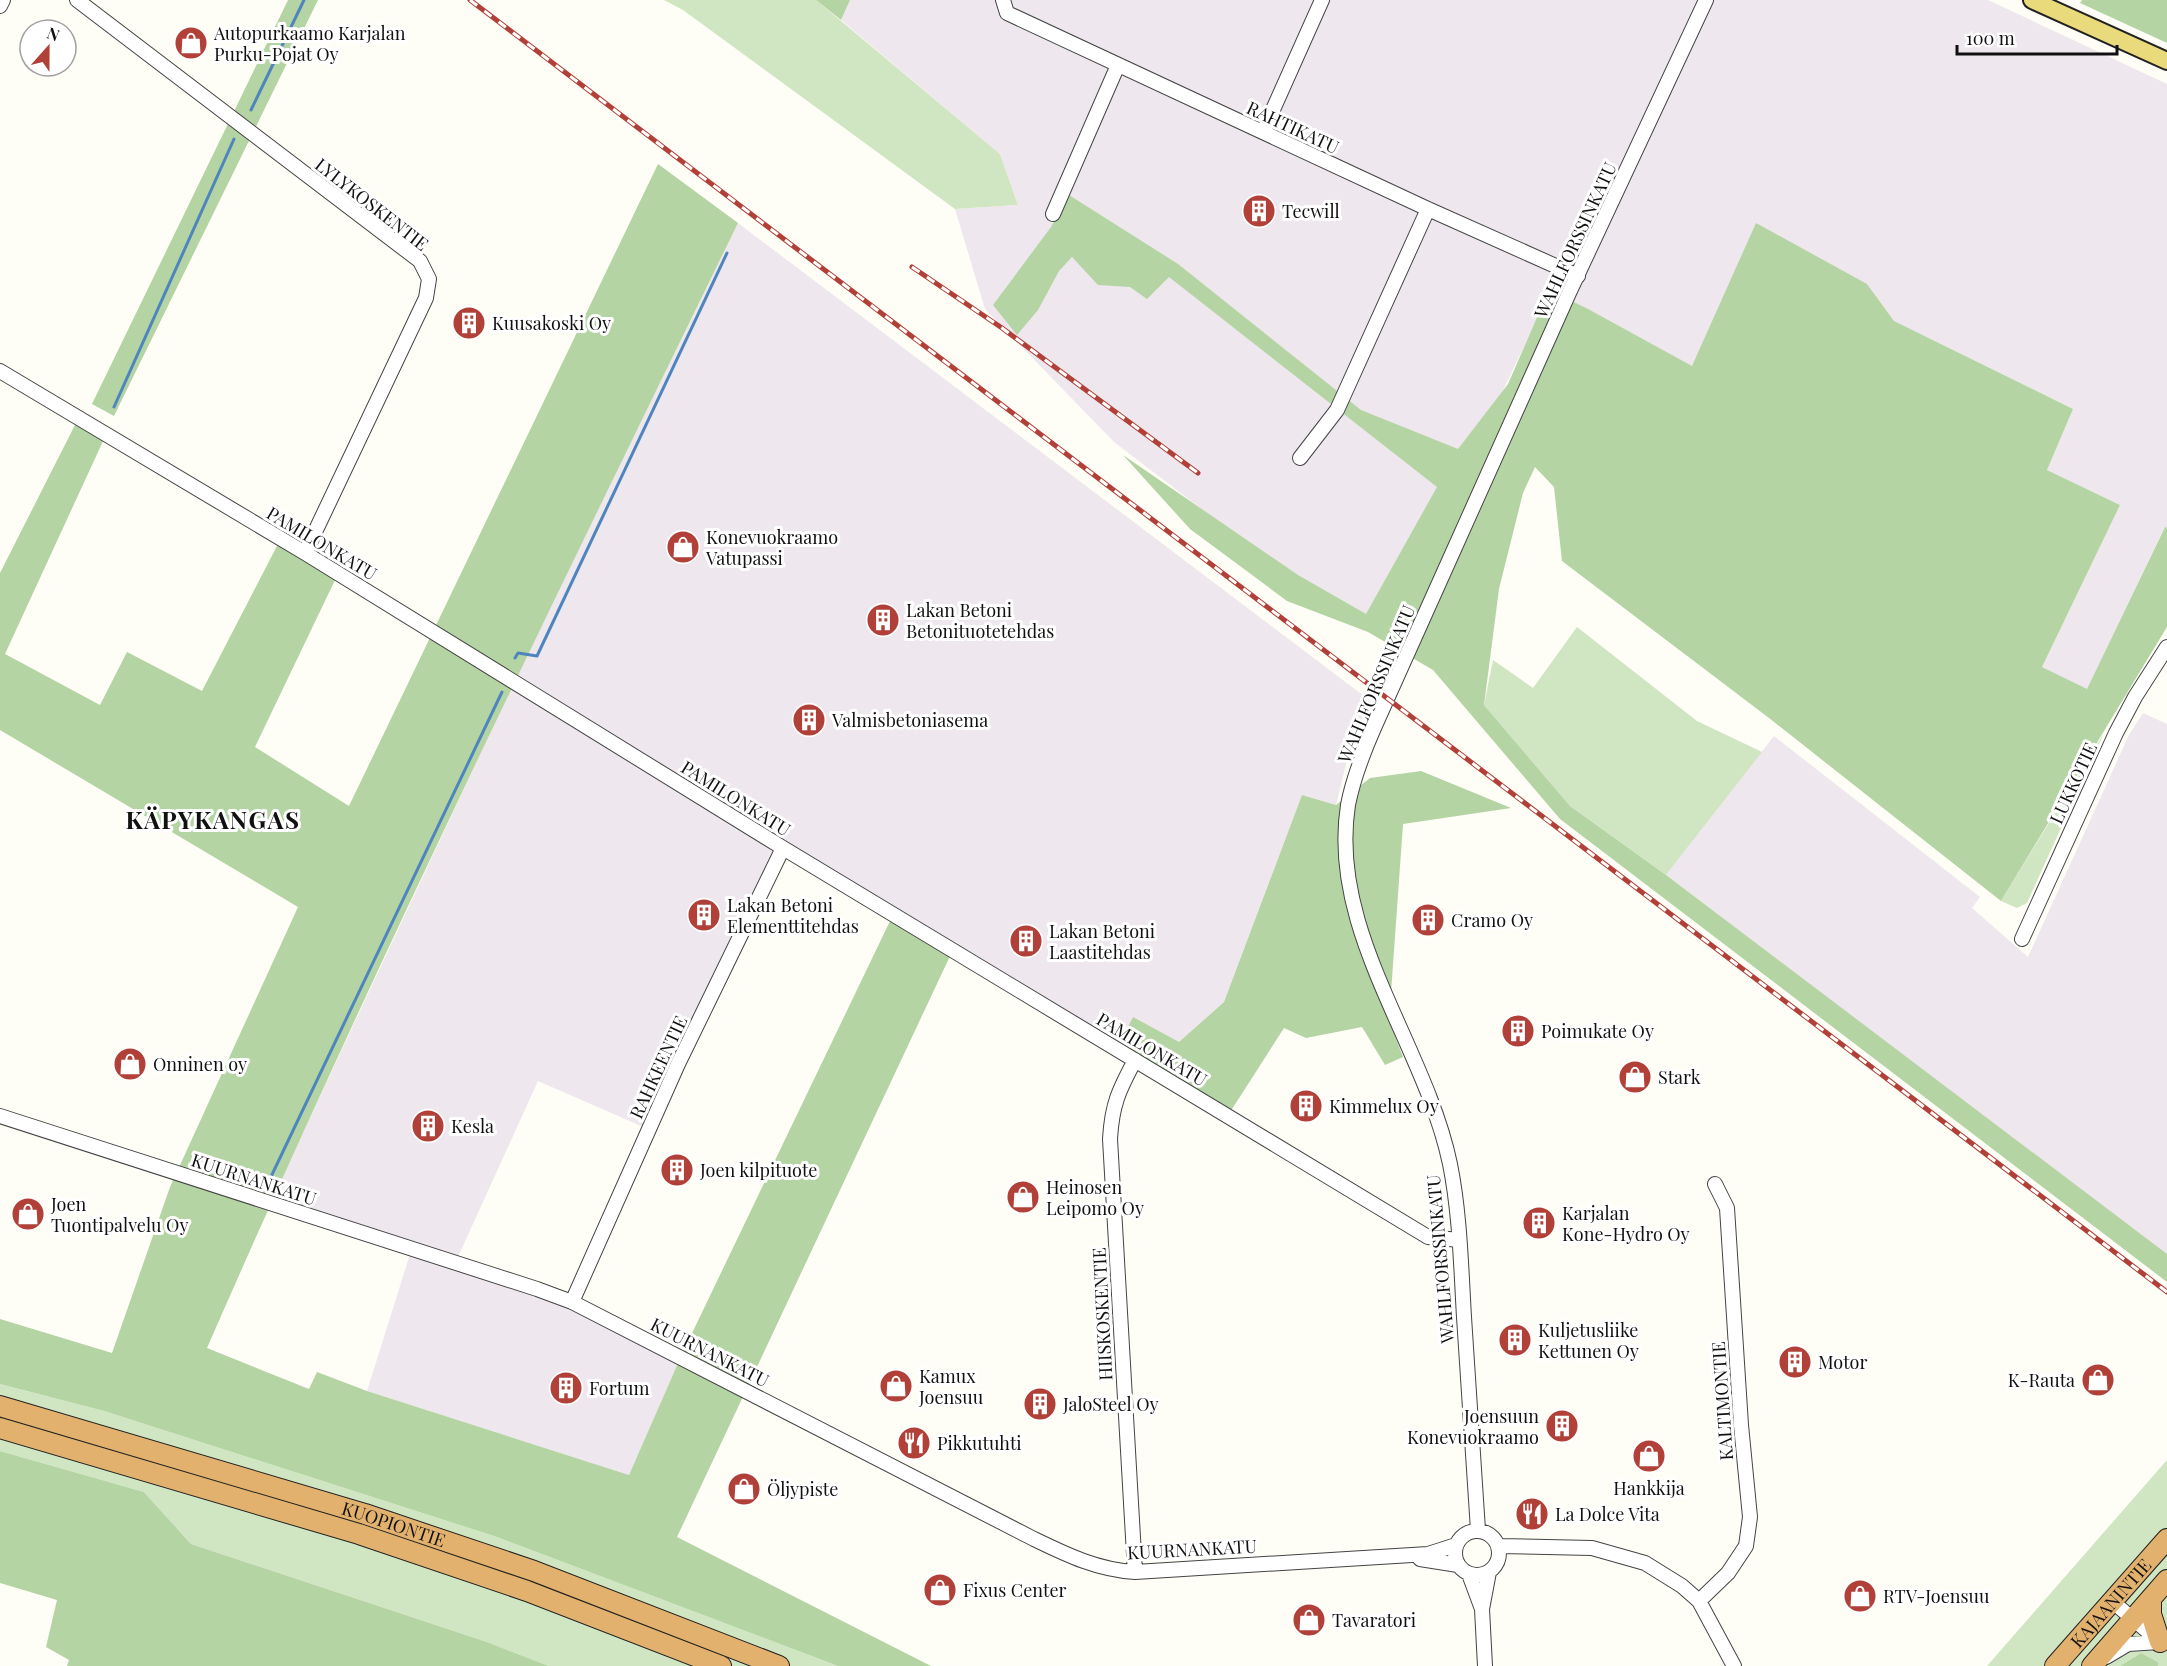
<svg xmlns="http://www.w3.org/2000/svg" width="2167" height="1666" font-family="'Playfair Display',serif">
  <rect width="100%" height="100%" fill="#fefdf6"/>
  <path fill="#eee7ee" d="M850 0H1988L2167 84V528H2164L2087 690 2042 667 2120 505 2047 470 2073 409 1894 321 1867 284 1691 367 1551 290 1389 629 1293 579 1114 442 985 309 955 209 1018 205 1000 154 841 20Z
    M738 223 1372 702 1349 752 1336 805 1302 795 1224 1002 1179 1042 1137 1067 951 954 776 853 648 1129 538 1081 457 1259 682 1354 629 1475 367 1391 411 1251 271 1201 520 669Z
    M2143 713 2167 724V1255L1666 875 1774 736 1980 897 1972 908 2028 957 2129 735Z"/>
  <path fill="#d0e6c2" d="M664 0H816L1000 154 1018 205 955 209 683 10Z
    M1577 627 1697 721 1762 752 1666 875 1570 806 1484 705 1493 660 1533 688Z
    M2104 733 2027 903 2017 908 2001 901Z
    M0 1384 104 1411 494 1536 838 1666H549L487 1642 191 1544 144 1492 0 1451Z
    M2167 1460V1666H2158V1662L2141 1653 2120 1666H1987Z"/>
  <path fill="#b4d4a3" d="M288 0H318L114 416 92 404Z
    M816 0H850L841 20Z
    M2082 0H2167V43L2080 3Z
    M658 164 738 223C556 596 373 968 207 1348L309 1389 317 1372 367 1391 629 1475 682 1354 891 919 951 954 677 1537 931 1666H838L494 1536 104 1411 0 1384V1319L112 1353 170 1187 298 907 0 730V573L76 423 104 439 5 654 100 705 127 652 202 691 279 542 336 578 255 747 349 806Z
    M1069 195 1178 264 1361 410 1458 449 1508 384 1549 290 1588 309 1692 366 1756 223 1867 284 1894 321 2073 409 2047 470 2120 505 2042 667 2087 689 2165 527 2167 528V627L2001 901 1769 718 1562 561 1554 487 1535 467 1523 493 1499 589 1484 705 1570 806 1666 875 2167 1254V1282L1560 819 1433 670 1368 632 1287 601 1190 529 1123 455 1298 575 1366 614 1437 487 1169 277 1147 299 1130 287 1098 285 1072 257 1059 271 1038 310 1017 335 993 305 1051 227Z
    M1421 771 1511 808 1403 824 1389 1021 1403 1057 1385 1065 1362 1027 1306 1038 1284 1028 1225 1120 1137 1067 1125 1033 1133 1017 1179 1042 1224 1002 1302 795 1336 805 1370 778Z
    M0 1451 144 1492 191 1544 487 1642 549 1666H67L69 1660 46 1647 57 1600 0 1583Z
    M2141 1653 2158 1662V1666H2120Z"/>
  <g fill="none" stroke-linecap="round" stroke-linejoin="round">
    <path stroke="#4f85be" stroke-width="3" d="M251 110 304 0
      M114 407 234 139
      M515 658 518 653 537 656 727 253
      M268 1183 502 692"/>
    <defs>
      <path id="minor" d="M77 0 420 261 429 279 426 298 305 553
        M1003 0 1007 13 1428 209 1578 276
        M0 6 3 0
        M1263 132 1322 0
        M1053 214 1118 65
        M0 371 305 553 783 848 1428 1237 1459 1240
        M1300 458 1337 410 1428 209
        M2022 939 2116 733 2135 697 2167 647
        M0 1116 537 1289 572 1302 1034 1539C1067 1555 1098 1570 1135 1572L1428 1554 1456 1545
        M572 1302 678 1064 783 848
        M1478 1530C1473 1459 1468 1388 1464 1317 1461 1266 1460 1214 1450 1164 1425 1044 1328 932 1348 805 1353 779 1363 753 1374 728L1569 293 1706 0
        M1455 1553a22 22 0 1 1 44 0a22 22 0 1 1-44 0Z
        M1499 1546 1592 1548 1645 1563 1682 1586 1699 1601 1734 1666
        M1420 1559 1458 1565
        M1135 1572 1110 1139C1112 1104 1119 1090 1135 1060
        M1469 1574 1482 1609
        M1699 1601 1728 1573 1746 1546 1750 1517 1741 1425 1727 1208 1715 1184
        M2113 1602 2160 1642
        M2106 1657 2128 1644 2160 1642
        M1485 1666 1482 1609 1489 1572"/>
      <path id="major" d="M2032 0 2167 61"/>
      <g id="highway">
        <path id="s1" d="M0 1406 365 1514 534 1571 779 1666"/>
        <path d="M0 1428 359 1534 527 1591 721 1666"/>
        <path d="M2151 1599V1614L2160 1642"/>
        <path id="s2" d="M2055 1666 2167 1539"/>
        <path d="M2092 1666 2167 1580"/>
      </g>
    </defs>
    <use href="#minor" stroke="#444" stroke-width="16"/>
    <use href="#major" stroke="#222" stroke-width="20"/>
    <use href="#highway" stroke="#222" stroke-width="22"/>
    <use href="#minor" stroke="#fff" stroke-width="14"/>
    <use href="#major" stroke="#e9da7b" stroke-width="16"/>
    <use href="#highway" stroke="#e3b16e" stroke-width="20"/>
    <defs>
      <path id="rail" d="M470 0 2167 1292
        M912 267 1002 328 1198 473"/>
    </defs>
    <use href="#rail" stroke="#b14038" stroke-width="5"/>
    <use href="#rail" stroke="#fff" stroke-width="3" stroke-dasharray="9" stroke-linecap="butt"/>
  </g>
  <defs>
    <symbol id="shop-disc" viewBox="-11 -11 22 22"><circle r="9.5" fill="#b14038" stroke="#fff"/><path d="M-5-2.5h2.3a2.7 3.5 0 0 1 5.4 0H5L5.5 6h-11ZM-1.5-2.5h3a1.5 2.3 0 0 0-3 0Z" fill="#fff"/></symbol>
    <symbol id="building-disc" viewBox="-11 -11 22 22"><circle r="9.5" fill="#b14038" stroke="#fff"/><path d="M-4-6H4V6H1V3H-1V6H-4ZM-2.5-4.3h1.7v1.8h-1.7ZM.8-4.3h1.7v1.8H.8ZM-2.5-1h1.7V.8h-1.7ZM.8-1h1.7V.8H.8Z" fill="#fff"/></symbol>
    <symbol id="restaurant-disc" viewBox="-11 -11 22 22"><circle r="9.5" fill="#b14038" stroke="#fff"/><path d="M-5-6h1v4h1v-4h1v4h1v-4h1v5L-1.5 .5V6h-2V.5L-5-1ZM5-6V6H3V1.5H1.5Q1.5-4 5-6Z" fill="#fff"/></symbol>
  </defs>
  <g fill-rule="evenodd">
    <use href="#shop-disc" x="172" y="24" width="38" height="38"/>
    <use href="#building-disc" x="1240" y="192" width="38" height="38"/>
    <use href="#building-disc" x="450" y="304" width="38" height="38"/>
    <use href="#shop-disc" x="664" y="528" width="38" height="38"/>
    <use href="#building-disc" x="864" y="601" width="38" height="38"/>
    <use href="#building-disc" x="790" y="701" width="38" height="38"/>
    <use href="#building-disc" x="685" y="896" width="38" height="38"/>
    <use href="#building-disc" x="1409" y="901" width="38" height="38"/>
    <use href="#building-disc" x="1007" y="922" width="38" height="38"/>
    <use href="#building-disc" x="1499" y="1012" width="38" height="38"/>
    <use href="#shop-disc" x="111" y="1045" width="38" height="38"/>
    <use href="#shop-disc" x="1616" y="1058" width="38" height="38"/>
    <use href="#building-disc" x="1287" y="1087" width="38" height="38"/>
    <use href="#building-disc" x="409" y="1107" width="38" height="38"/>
    <use href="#building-disc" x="658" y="1151" width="38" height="38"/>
    <use href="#shop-disc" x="1004" y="1178" width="38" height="38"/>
    <use href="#shop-disc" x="9" y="1195" width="38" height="38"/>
    <use href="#building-disc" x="1520" y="1204" width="38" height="38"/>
    <use href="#building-disc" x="1496" y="1321" width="38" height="38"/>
    <use href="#building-disc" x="1776" y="1343" width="38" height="38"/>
    <use href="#shop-disc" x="2079" y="1361" width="38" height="38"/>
    <use href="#shop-disc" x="877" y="1367" width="38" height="38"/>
    <use href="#building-disc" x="547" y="1369" width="38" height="38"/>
    <use href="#building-disc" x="1021" y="1385" width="38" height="38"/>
    <use href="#building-disc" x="1543" y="1407" width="38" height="38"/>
    <use href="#restaurant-disc" x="895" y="1424" width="38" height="38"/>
    <use href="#shop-disc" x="1630" y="1437" width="38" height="38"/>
    <use href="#shop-disc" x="725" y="1470" width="38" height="38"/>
    <use href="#restaurant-disc" x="1513" y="1495" width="38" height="38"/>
    <use href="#shop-disc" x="921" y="1571" width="38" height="38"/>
    <use href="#shop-disc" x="1841" y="1577" width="38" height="38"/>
    <use href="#shop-disc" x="1290" y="1601" width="38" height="38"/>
  </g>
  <g text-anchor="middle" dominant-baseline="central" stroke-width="6" stroke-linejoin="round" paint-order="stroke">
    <g font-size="18" fill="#111" stroke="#fff" text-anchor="start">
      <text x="214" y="33">Autopurkaamo Karjalan<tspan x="214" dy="21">Purku-Pojat Oy</tspan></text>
      <text x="1282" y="211">Tecwill</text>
      <text x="492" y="323">Kuusakoski Oy</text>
      <text x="706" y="537">Konevuokraamo<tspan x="706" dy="21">Vatupassi</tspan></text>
      <text x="906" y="610">Lakan Betoni<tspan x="906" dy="21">Betonituotetehdas</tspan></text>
      <text x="832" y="720">Valmisbetoniasema</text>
      <text x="727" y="905">Lakan Betoni<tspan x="727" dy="21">Elementtitehdas</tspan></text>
      <text x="1451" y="920">Cramo Oy</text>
      <text x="1049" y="931">Lakan Betoni<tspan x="1049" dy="21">Laastitehdas</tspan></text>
      <text x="1541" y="1031">Poimukate Oy</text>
      <text x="153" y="1064">Onninen oy</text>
      <text x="1658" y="1077">Stark</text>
      <text x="1329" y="1106">Kimmelux Oy</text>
      <text x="451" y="1126">Kesla</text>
      <text x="700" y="1170">Joen kilpituote</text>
      <text x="1046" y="1187">Heinosen<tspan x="1046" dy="21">Leipomo Oy</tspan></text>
      <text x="51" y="1204">Joen<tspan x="51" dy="21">Tuontipalvelu Oy</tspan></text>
      <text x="1562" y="1213">Karjalan<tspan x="1562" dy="21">Kone-Hydro Oy</tspan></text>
      <text x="1538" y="1330">Kuljetusliike<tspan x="1538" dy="21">Kettunen Oy</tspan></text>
      <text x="1818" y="1362">Motor</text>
      <text x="919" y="1376">Kamux<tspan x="919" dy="21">Joensuu</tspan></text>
      <text x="2075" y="1380" text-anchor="end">K-Rauta</text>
      <text x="589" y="1388">Fortum</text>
      <text x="1063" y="1404">JaloSteel Oy</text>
      <text x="1539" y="1416" text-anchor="end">Joensuun<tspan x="1539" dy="21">Konevuokraamo</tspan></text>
      <text x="937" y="1443">Pikkutuhti</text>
      <text x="1649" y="1488" text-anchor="middle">Hankkija</text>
      <text x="767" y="1489">Öljypiste</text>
      <text x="1555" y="1514">La Dolce Vita</text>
      <text x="963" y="1590">Fixus Center</text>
      <text x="1883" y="1596">RTV-Joensuu</text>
      <text x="1332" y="1620">Tavaratori</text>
    </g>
    <g font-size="18" fill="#111" stroke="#fff">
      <text transform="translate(1293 127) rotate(25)">RAHTIKATU</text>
      <text transform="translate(372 204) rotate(38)">LYLYKOSKENTIE</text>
      <text transform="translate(1575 240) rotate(-65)">WAHLFORSSINKATU</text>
      <text transform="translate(322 543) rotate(31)">PAMILONKATU</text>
      <text transform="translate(1376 684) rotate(-67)">WAHLFORSSINKATU</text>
      <text transform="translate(2073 783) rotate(-65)">LUKKOTIE</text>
      <text transform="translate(736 798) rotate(32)">PAMILONKATU</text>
      <text transform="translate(1152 1049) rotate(31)">PAMILONKATU</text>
      <text transform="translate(658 1067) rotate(-65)">RAHKEENTIE</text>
      <text transform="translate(254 1179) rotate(18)">KUURNANKATU</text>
      <text transform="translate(1440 1259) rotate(-95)">WAHLFORSSINKATU</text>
      <text transform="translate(1102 1314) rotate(-93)">HIISKOSKENTIE</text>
      <text transform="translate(710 1352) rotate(27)">KUURNANKATU</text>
      <text transform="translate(1722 1401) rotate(-94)">KALTIMONTIE</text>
      <text stroke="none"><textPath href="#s1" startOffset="411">KUOPIONTIE</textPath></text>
      <text transform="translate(1192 1549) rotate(-3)">KUURNANKATU</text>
      <text stroke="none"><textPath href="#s2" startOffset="84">KAJAANINTIE</textPath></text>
    </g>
    <g font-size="24" font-weight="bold" letter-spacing="1.5" fill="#111" stroke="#fff">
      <text x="213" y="819">KÄPYKANGAS</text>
    </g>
  </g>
  <g transform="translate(48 48) rotate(21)"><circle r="28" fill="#ffffff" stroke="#a0a0a0" stroke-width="1.5"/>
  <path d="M0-4.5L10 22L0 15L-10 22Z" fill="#b14038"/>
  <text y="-9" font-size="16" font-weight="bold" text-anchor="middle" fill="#111111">N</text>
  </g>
  <path d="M1957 45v9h160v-9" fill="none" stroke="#111111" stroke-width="3"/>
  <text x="1966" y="45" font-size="18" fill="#111111" stroke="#ffffff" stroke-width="4.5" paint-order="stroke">100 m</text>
</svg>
